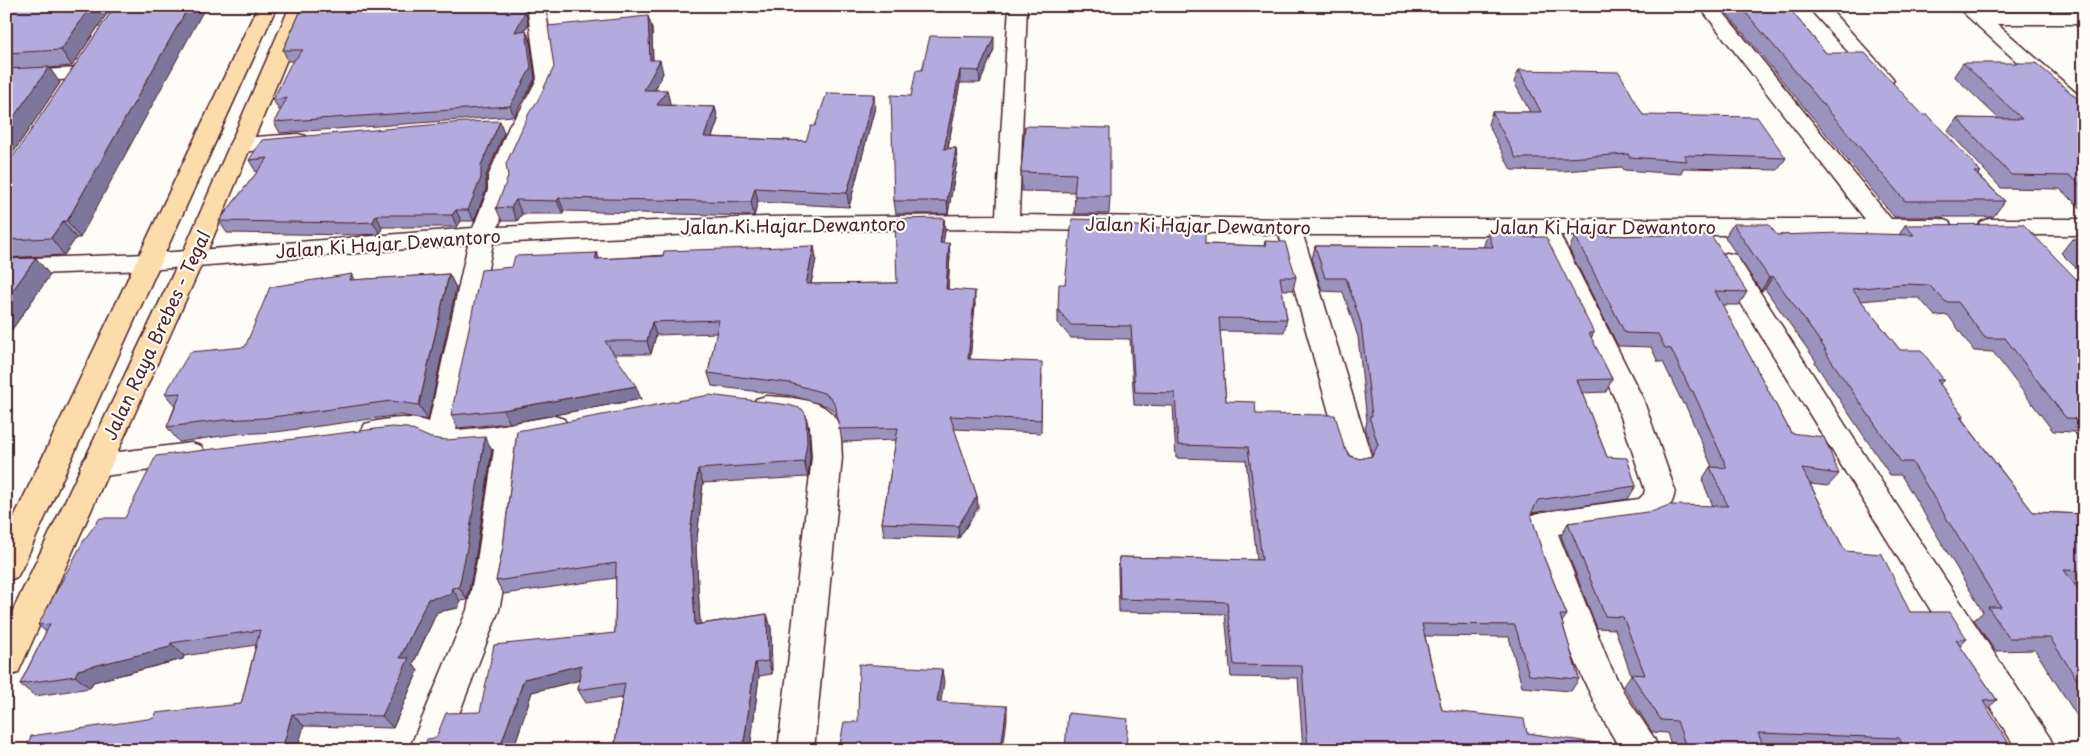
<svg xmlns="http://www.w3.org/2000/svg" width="2090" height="756" font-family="'Playpen Sans',sans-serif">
  <rect width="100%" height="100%" fill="#fdfcf7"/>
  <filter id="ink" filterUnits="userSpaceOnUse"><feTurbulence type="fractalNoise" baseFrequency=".02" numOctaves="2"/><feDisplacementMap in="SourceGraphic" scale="10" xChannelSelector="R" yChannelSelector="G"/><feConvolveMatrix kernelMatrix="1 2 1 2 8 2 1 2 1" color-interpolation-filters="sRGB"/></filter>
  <g filter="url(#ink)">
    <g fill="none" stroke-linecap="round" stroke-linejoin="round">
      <defs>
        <path id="street" d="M1009 6H1027L1019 215 1289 219H1865L1699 6H1718L1891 219H1941L1949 222 1953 227 1949 232 1941 235H1560L1643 399 1675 490C1673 508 1663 517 1646 522L1558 534 1609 663 1624 693 1654 738 1659 750H1621C1593 705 1574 660 1555 611 1544 584 1533 556 1526 528L1532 515 1543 512 1639 499 1644 494 1645 490 1615 399 1536 235H1303L1372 459 1367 467 1357 470 1347 467 1342 459 1279 234 975 229 765 231 493 243 456 430 491 427 554 416 564 419 568 427 564 435 523 444 509 561 499 610 445 750H409L467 610 477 561 494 449C475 451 457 453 440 450 429 448 422 440 411 439 395 438 380 444 365 440L361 432 365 424C386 418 408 415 429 422L468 244 148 270 6 275V259L148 254 473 228 488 190V177L510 124 520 111 537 79 528 13 530 9 537 7 544 9 546 13 557 79 541 112 532 125 510 177 512 190 498 227 765 217 996 215Z
          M1807 6H1827L1891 76 1894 80 1891 84 1884 86 1877 84Z
          M1956 6H1977L1983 12H2084V24H1997L2084 100V117L2076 116Z
          M79 68 86 70 89 74 86 78 6 84V72Z
          M298 134 306 136 309 141 306 146 240 152 232 150 229 145 232 140 240 138Z
          M1989 219H2084V235H1989L1981 232 1977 227 1981 222Z
          M1727 253 1736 255 1905 518 2050 738 2055 750H2017L1715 261 1718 255Z
          M766 396C792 398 832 397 840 429 842 438 841 448 842 457L814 750H778L812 457 810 426 802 421 756 413 752 406 756 399Z
          M191 443 201 446 206 454 201 462 191 465 95 477 85 474 80 466 85 458 95 455Z"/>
        <path id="highway" d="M258 6H277L22 568 17 577 6 581V534Z
          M290 6H309L205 257 18 673 6 677V625L181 257Z"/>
      </defs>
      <use href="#street" stroke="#4a1f2b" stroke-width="3"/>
      <use href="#highway" stroke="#4a1f2b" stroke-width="3"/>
      <use href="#street" fill="#fdfcf7" fill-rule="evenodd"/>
      <use href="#highway" fill="#fddcac" fill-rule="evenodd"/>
    </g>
    <path fill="#9a93be" stroke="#4a1f2b" d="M6 6H112L72 66 49 68 60 83 6 163Z
      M115 6 80 238H76L64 255 6 258V168Z
      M303 6H533L529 7 526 12 528 24 524 31 526 30 530 41 535 79 514 116 280 133 274 122 281 110H279L273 100 294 61H288L283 50Z
      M1721 6H1787L1826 53 1923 115 1981 172 1978 175 2005 201 1993 217H1894Z
      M1882 6H1951L1950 7 1884 8Z
      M2053 6H2084V11L2057 10Z
      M2083 15H2084V33L2076 26Z
      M648 16 652 29 653 60 663 73 655 90H667L670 104 669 105 715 107 718 120 712 137 806 141 815 126 875 107 849 207 758 202 754 216 564 211 563 214H522L517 221H502L496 208Z
      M994 49 980 83H960L948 148H956L957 161 948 214H896L894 201 911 96 922 70Z
      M1963 63 2084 104V211L2060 189 2001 188 1948 131 1957 118 1999 119 1954 76Z
      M1519 70 1643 115 1786 158 1778 170 1683 168 1681 174 1624 170 1622 167 1562 171 1511 170 1488 124 1492 112H1530L1514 82Z
      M1025 126 1110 196 1109 214H1074L1075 192 1022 191 1021 172Z
      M504 133 486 176V190L474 221H461L457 227H382L380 234 357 235 227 233 219 221 258 171 256 172 249 160Z
      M944 218 945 231 943 243 950 256 948 289 975 304 970 359 1042 375 1041 433 954 429 977 496 978 508 959 538 884 536 882 523 896 440 842 442 838 418 834 411 827 406 793 396 712 386 708 373 717 333 656 335 651 354H614L641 399 510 423 458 428 451 415 512 267 597 253 599 259 814 246 816 259 811 284 897 283Z
      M1110 224 1205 244 1264 246 1265 241 1296 277 1293 290H1282L1287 319 1284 332 1220 331 1226 401 1256 414 1344 447 1350 456 1360 459 1372 456 1373 454 1365 429 1367 421 1358 337 1343 292 1322 291 1312 259 1315 246 1484 247V245L1488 232 1525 237 1594 333 1591 338 1612 379 1606 392 1582 393 1607 457 1636 486 1628 499 1532 513 1531 515 1544 558 1567 615 1562 622 1579 679 1571 691 1522 687 1509 637 1425 636 1442 710 1527 733 1625 750H1303L1298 678 1231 677 1225 614 1119 612 1118 569 1119 557 1257 560 1246 460 1176 458 1173 406 1134 405 1130 339 1071 338 1058 323V310L1065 284Z
      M1733 224 1777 235H1899L1905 225 2084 287V445L2074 432 2053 431 1993 352 1974 351 1948 315 1935 316 1919 298H1895L1861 301 1900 350 1944 380 1940 384 1964 417 1962 419 2033 512 2084 514V585L2074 584 2084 597V727L2035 650 1995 651 1974 620 1983 612 1901 475H1890L1815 363 1816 361 1765 289 1761 291 1725 237Z
      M1575 236 1747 292 1739 305H1722L1791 433 1839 474 1828 486 1810 484 1845 551 1910 612 1967 639 1960 646 1997 700 1987 709 2013 750H1886L1763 745 1765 750H1673L1667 733 1652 732 1623 686 1631 675 1615 629 1597 628 1561 536 1568 523 1713 506 1702 480 1710 467H1712L1685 404H1683L1663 362H1658L1651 347 1618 346 1569 249Z
      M2072 239 2084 240V276L2061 253Z
      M6 259 50 275 11 331 6 332Z
      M449 274 456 288 428 420 400 415 276 432 236 434 179 442 167 427 175 406 165 394 245 347 355 280Z
      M809 430 810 457 808 477 703 483 696 548 700 624 767 614 771 628 772 674 759 676 750 750H604L614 749 622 698 586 703 578 690 580 680 532 692 513 750H423L436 738 615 633 616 578 504 594 496 581 503 547 517 431Z
      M431 438 492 450 475 561 467 600 460 601 458 608 437 612 413 664 418 671 393 728 304 726 154 718 241 704 256 645 184 656 183 659 93 682 90 688 35 696 20 684 46 632 38 625 125 518Z"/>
    <path fill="#7d789b" stroke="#4a1f2b" d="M91 6H112L72 66 61 50Z
      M189 6H206L80 238 67 221Z
      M523 6H533L529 7 526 12 528 24 519 42 515 32Z
      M648 16 652 29 653 73 660 60 663 73 648 104 644 90 650 60Z
      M526 30 530 41 535 79 514 116 510 106Z
      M994 37V49L980 83 979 71Z
      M49 67 60 83 6 163V128Z
      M960 70V83L945 161 944 149Z
      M667 90 670 104 661 118 657 105Z
      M874 94 875 107 849 207 847 193Z
      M715 107 718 120 707 150 704 137Z
      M500 121 504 133 486 176V190L474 221 468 210 481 165Z
      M956 148 957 161 948 214 947 201Z
      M755 188 758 202 754 216 751 202Z
      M559 198 564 211 563 214 557 201Z
      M516 200 522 214 517 221 511 207Z
      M456 210 461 221 457 227 452 215Z
      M376 215 382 227 380 234 373 222Z
      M944 218 945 231 941 256 940 243Z
      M63 221 76 238 64 255 51 238Z
      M949 243 950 256 947 302 946 289Z
      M814 246 816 259 808 297 806 284Z
      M597 253 602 266 595 259Z
      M36 258 50 275 11 331 6 326V300Z
      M352 274 360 289 350 280Z
      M449 274 456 288 428 420 419 405Z
      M1773 276 1765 289 1761 291 1769 278Z
      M975 291V304L969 372 968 359Z
      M652 322 656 335 651 354 647 341Z
      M636 386 641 399 510 423 503 410Z
      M806 415 809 430 810 457 808 477 804 462Z
      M485 437 492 450 475 561 467 600 459 587Z
      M6 440 10 444 6 450Z
      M698 469 703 483 696 548 701 639 695 625 690 534Z
      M977 496 978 508 959 538 958 526Z
      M452 588 460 601 458 608 437 612 413 664 418 671 393 728 382 716 400 658 428 599Z
      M767 614 771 628 772 674 768 661Z
      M171 643 184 656 183 659 93 682 90 688 75 676 78 670Z
      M755 663 759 676 750 750H743Z
      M581 665 589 678 532 692 513 750H499L524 679Z
      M942 669 944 682 939 714 937 702Z
      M1007 706V719L1003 750H1001Z
      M292 714 304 726 297 750H282Z"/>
    <path fill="#b3abdd" stroke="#4a1f2b" d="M6 6H91L61 50 6 53Z
      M115 6H189L67 221H63L51 238 6 240V167Z
      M303 6H523L524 14 515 32 526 30 531 68 510 106 274 122 287 98 273 100 290 65 303 50H283Z
      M1740 6H1787L1826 53H1865L1923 115H1928L1981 172H1974L2005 201H1905Z
      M648 16 650 60H660L644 90H667L657 105 715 107 704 137 806 141 811 126H815L827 93 874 94 847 193 755 188 751 202 559 198 557 201 516 200 511 207 496 208 508 177 506 164 529 113 538 100 554 67 548 26Z
      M930 36 994 37 979 71 960 70 944 149 956 148 947 201H894L891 95 911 96 916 70H922Z
      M1963 63H2036L2084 104V188L2070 176 2011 175 1957 118 2022 119Z
      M49 67 6 128V69Z
      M1519 70 1619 72 1643 115 1757 117 1786 158 1684 155 1687 161 1629 157 1628 154 1567 158H1516L1492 112H1541Z
      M500 121 481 165V178L468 210H456L452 215H376L373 222 351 223 219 221 268 158 249 160 262 140 463 122Z
      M1025 126 1110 128V196H1074L1076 174 1021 172Z
      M944 218 940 243H949L946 289 975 291 968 359 1042 362 1041 420 950 416 977 496 958 526 882 523 898 428 839 429 836 407 832 399 824 393 790 383 708 373 719 320 652 322 647 341H605L636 386 503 410 451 415 481 270 512 267 515 256 597 253 595 259 663 256 664 251 814 246 806 284 897 283 895 219Z
      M1072 219 1110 220V224L1205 231V244L1266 246 1265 241 1285 242 1296 277H1280L1287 319 1219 318 1226 401 1255 402 1256 414 1335 415 1344 447 1350 456 1360 459 1372 456 1378 445 1369 416H1372L1361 324 1346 278H1325L1315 246 1493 247 1488 232 1524 234 1525 237H1546L1594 333H1589L1612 379 1577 380 1607 457 1627 458 1636 486 1538 500 1531 514 1544 558 1567 615H1560L1579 679 1529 675 1515 625 1422 624 1442 710 1524 719 1527 733 1624 747 1625 750H1308L1302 666 1234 665 1227 602 1120 599 1119 557 1262 560 1248 447 1178 445 1175 393 1135 392 1131 326 1071 325 1058 310 1059 284H1065Z
      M1733 224H1768L1777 235 1841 233 1914 235 1905 225 2023 224 2084 287V419L2066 418 2005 338H1985L1958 302H1946L1929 285 1904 284 1852 289 1900 350H1921L1944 380H1937L1964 417H1960L2033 512 2084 514V571L2064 570 2084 597V690L2050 638H2009L1988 607H2001L1912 462H1901L1824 350H1826L1773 276 1769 278Z
      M1711 235 1747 292 1715 291 1791 433 1824 437 1839 474 1802 469 1845 551 1882 554 1910 612H1950L1967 639 1956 640 1997 700 1983 701 2013 750H1906L1899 738 1758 733 1765 750H1687L1677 721 1661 720 1631 674 1645 675 1623 617 1605 616 1568 523 1654 511 1669 505 1728 506 1710 467 1727 468 1693 391H1691L1671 349 1665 348 1658 334 1625 333 1575 236Z
      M2072 239 2084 240V251Z
      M36 258 6 300V259Z
      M352 274 350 280 449 274 419 405 391 401 265 418 224 420 167 427 181 393 165 394 190 352 245 347 270 287Z
      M709 395 789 405 802 409 806 415 807 443 804 462 698 469 690 534 695 625 767 614 768 661 755 663 743 750H604L614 749 625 683 578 690 581 665 524 679 499 750H423L427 739 436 738 446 713 480 712 494 645 615 633 616 563 496 581 503 547 517 431Z
      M392 427 408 428 431 438 446 440 485 437 467 548 459 587 452 588 450 595 428 599 400 658H409L382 716 292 714 282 750H26L31 736 154 718 156 713 241 704 260 630 171 643 170 647 78 670 75 676 20 684 50 624 38 625 84 540 100 518H125L156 456Z
      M859 664 942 669 937 702 1007 706 1001 748 1065 749 1068 713 1128 719 1126 750H839L844 722H858Z"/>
  </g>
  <g text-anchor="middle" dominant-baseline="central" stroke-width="4.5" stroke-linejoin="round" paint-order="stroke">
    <g font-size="18" fill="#4a1f2b" stroke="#fdfcf7">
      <text transform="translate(793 225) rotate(-1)">Jalan Ki Hajar Dewantoro</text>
      <text transform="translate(1198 225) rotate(1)">Jalan Ki Hajar Dewantoro</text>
      <text x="1603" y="226">Jalan Ki Hajar Dewantoro</text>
      <text transform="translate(388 243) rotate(-4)">Jalan Ki Hajar Dewantoro</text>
      <text transform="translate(156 335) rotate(-65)">Jalan Raya Brebes - Tegal</text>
    </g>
  </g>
  <rect width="2090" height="756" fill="none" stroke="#fdfcf7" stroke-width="25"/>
  <rect x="12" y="12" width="2065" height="731" fill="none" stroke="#4a1f2b" stroke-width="2" filter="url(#ink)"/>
</svg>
